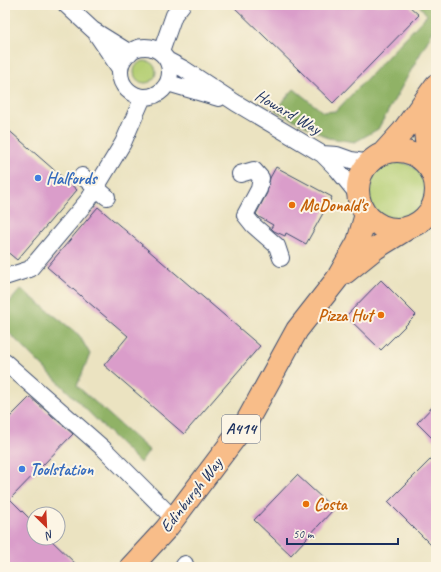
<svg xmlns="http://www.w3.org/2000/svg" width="441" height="572" font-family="Caveat,sans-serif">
  <rect width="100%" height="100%" fill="#fcf5e5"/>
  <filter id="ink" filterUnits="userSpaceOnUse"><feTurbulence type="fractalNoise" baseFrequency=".025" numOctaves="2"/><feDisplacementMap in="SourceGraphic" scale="8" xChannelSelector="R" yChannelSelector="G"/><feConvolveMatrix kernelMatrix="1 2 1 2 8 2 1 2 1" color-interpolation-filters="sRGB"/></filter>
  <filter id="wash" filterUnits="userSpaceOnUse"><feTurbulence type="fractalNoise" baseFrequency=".012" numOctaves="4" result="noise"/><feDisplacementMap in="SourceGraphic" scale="16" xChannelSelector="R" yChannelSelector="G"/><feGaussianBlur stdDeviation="0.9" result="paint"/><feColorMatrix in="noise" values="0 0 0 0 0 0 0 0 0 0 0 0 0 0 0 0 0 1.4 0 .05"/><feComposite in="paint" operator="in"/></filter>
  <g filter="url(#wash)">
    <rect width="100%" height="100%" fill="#ebe3c1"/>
    <path fill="#b5cf75" stroke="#687f6a" d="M134 72a11 11 0 1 1 22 0a11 11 0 1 1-22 0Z
      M368 191a29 29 0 1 1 58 0a29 29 0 1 1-58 0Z"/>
    <path fill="#90b266" stroke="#567062" d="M419 5H436V26L378 129 355 142 328 138 275 110 294 89 323 112 336 111 427 15Z
      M21 289 79 335 90 354 77 386 149 450 140 463 5 329V307Z"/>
    <g id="blocks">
      <path fill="#da9dca" d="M232 5H408L419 15 333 103Z
        M5 127 77 190 17 260 5 250Z
        M276 167 332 197 306 244 286 233 285 236 274 231 271 228 273 225 259 217 256 214 267 193 270 178Z
        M98 207 260 346 184 434 104 365 128 336 47 267Z
        M381 280 416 315 381 350 346 316Z
        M30 397 73 434 10 499 34 523V538H49L79 567H5V422Z
        M436 403V442L417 423Z
        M436 454V550L388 502Z
        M297 475 334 509 291 555 254 520Z"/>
    </g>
  </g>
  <g filter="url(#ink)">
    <use href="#blocks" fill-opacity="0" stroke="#3a4a6d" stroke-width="1"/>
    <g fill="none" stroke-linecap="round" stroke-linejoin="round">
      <defs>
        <path id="minor" d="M66 5 93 30 130 53
          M97 35 120 69
          M120 72a25 25 0 1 1 50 0a25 25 0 1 1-50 0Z
          M161 52 174 15 182 5
          M167 60 184 69 236 103 322 154 337 169 359 196
          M168 83 219 98
          M322 154 337 155 351 160 364 162 377 156
          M240 174 254 170 261 178 259 189 245 215 253 225 277 246 281 258
          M82 176 107 197
          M427 214 436 212
          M5 277 30 269 89 199 123 143 143 97
          M5 362 104 449 174 519
          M183 567 185 564"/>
        <path id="highway" d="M358 190a39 39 0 1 1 78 0a39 39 0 1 1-78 0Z
          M383 153 403 131 436 85
          M429 167 425 131 432 95
          M345 273 376 248 410 227
          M131 567 166 529 246 423 297 330 337 279 358 242 366 214"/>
      </defs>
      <use href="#minor" stroke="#3a4a6d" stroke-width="18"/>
      <use href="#highway" stroke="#3a4a6d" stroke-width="24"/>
      <use href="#minor" stroke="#fff" stroke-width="16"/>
      <use href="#highway" stroke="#f8bd89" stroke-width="22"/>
    </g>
  </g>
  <g fill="#3f7fe0" stroke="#fcf5e5" stroke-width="1.5">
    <circle cx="38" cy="178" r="4"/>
    <circle cx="22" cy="469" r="4"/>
  </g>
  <g fill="#e8710a" stroke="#fcf5e5" stroke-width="1.5">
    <circle cx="292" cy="205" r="4"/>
    <circle cx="381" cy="315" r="4"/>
    <circle cx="306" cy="504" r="4"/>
  </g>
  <g text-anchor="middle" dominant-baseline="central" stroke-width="4" stroke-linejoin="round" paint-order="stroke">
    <rect fill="#fcf5e5" stroke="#5e6a86" stroke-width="1" x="222" y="415" width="38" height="28" rx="3"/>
    <g font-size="16" font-weight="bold" fill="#1b2f5e">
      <text x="241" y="429">A414</text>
    </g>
    <g font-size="17" fill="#1b2f5e" stroke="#fcf5e5">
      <text transform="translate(288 112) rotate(30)">Howard Way</text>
      <text transform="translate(191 495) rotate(-52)">Edinburgh Way</text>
    </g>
    <g font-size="17" font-weight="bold" fill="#366cbe" stroke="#fcf5e5" text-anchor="start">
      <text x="46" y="178">Halfords</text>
      <text x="30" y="469">Toolstation</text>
    </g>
    <g font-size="17" font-weight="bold" fill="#c56008" stroke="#fcf5e5" text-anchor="start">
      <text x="300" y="205">McDonald's</text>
      <text x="373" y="315" text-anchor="end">Pizza Hut</text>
      <text x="314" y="504">Costa</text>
    </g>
  </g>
  <rect width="441" height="572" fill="none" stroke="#fcf5e5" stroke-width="20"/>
  <g transform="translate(46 526) rotate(156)"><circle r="19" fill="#fcf5e5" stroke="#a2a6af"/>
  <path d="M0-3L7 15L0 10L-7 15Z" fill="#c8321e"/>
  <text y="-6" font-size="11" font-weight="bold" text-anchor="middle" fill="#1b2f5e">N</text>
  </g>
  <path d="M287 538v6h111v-6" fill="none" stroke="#1b2f5e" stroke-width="2"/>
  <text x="293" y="538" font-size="12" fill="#1b2f5e" stroke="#fcf5e5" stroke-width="3" paint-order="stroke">50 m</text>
</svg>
